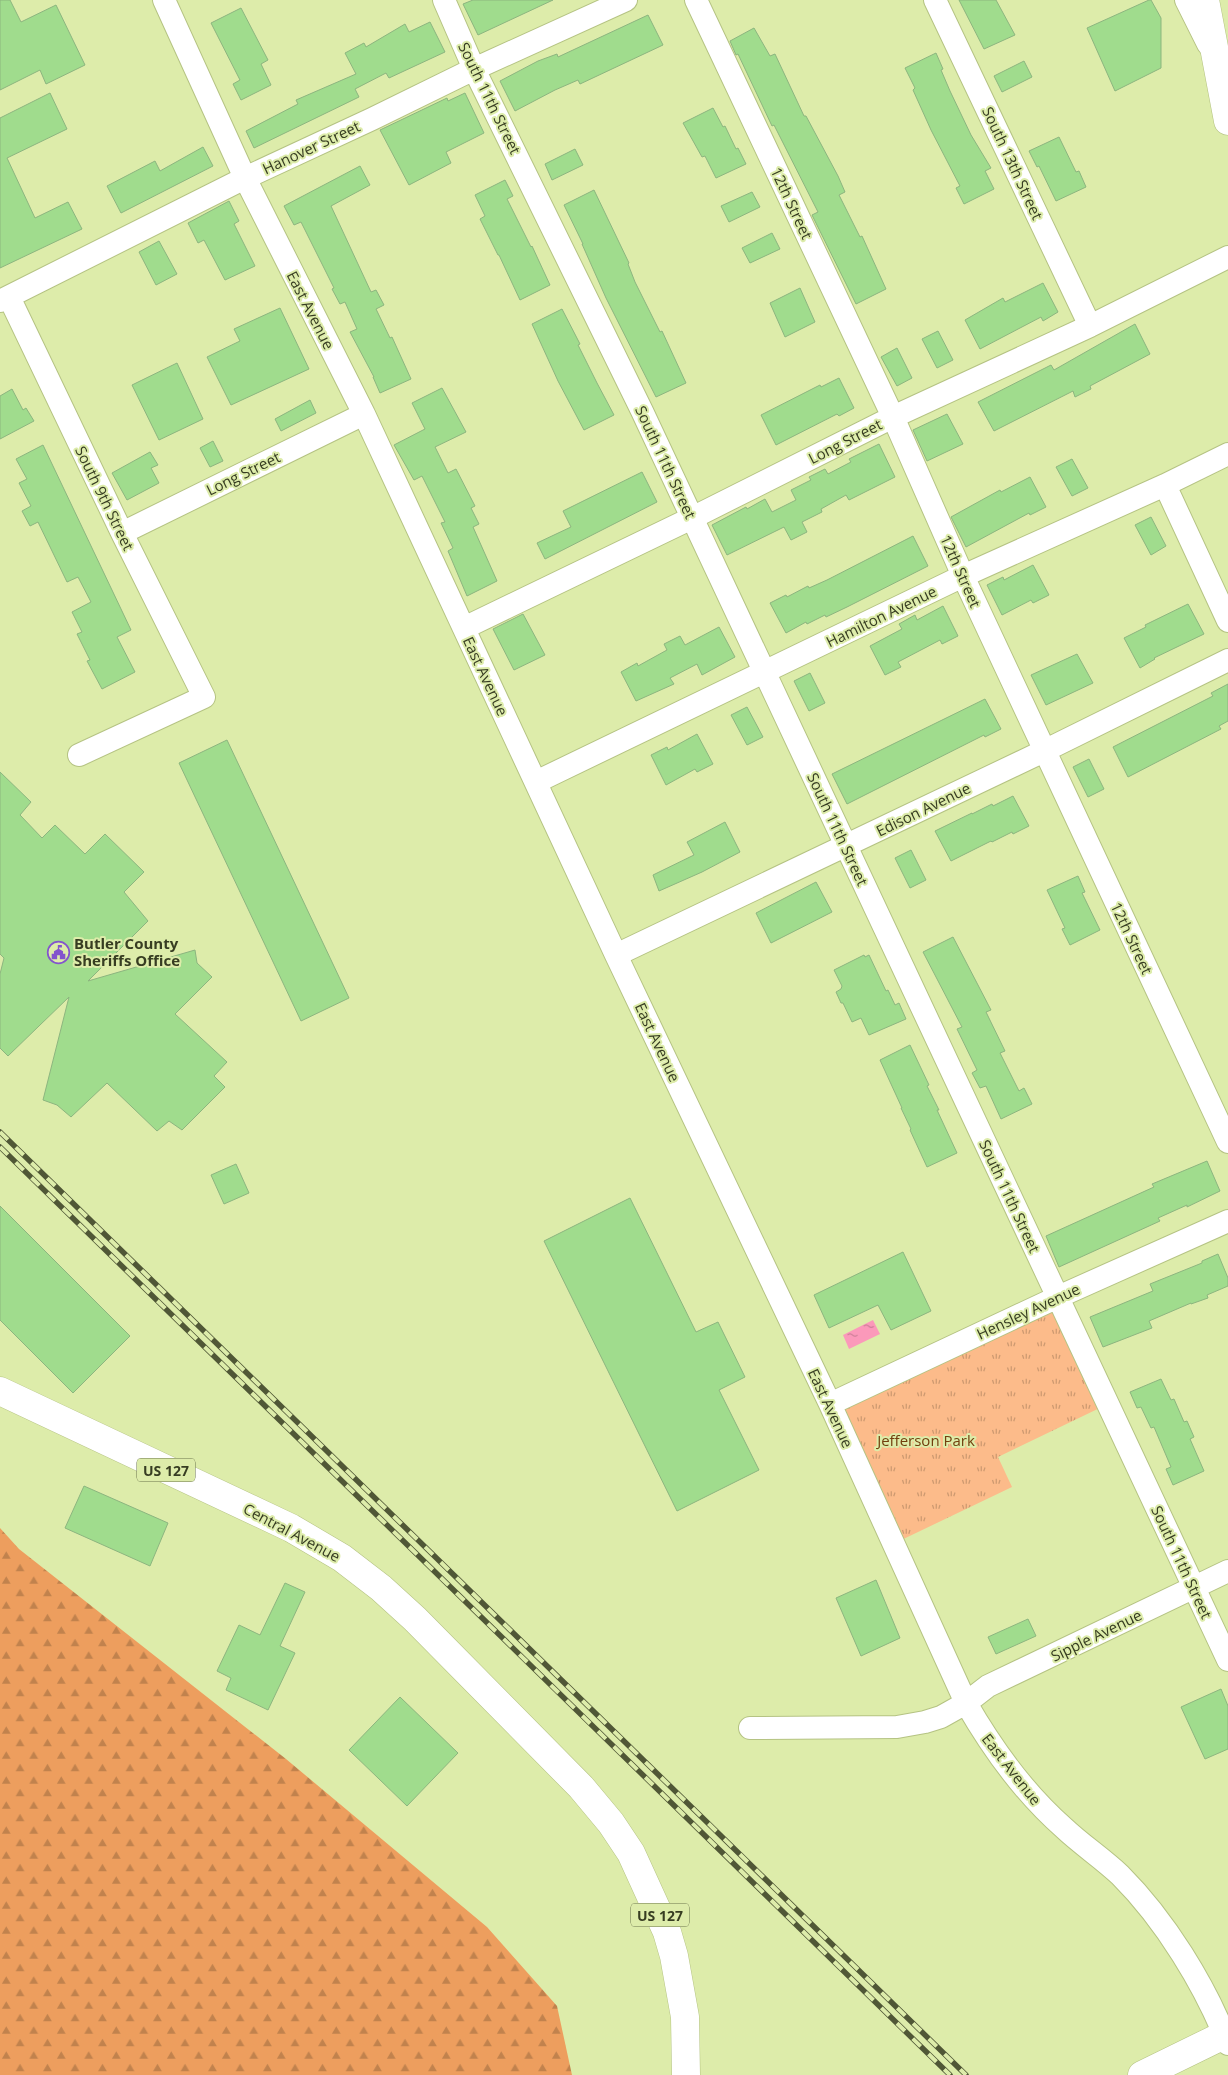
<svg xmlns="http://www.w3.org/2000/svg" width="1228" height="2075" font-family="'Open Sans',sans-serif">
  <defs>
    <pattern id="forest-firs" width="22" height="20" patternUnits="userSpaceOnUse" patternTransform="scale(1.25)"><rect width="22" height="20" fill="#ed9e5e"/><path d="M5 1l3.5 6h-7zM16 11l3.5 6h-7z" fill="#c1824d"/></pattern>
    <pattern id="park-tufts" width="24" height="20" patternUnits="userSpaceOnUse" patternTransform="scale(1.25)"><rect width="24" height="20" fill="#fcbb8a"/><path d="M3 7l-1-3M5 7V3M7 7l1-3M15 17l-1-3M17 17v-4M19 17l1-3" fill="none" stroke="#cd9970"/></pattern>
    <pattern id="water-ripples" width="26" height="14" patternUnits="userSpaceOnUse" patternTransform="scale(1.25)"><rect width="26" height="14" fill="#fb99ba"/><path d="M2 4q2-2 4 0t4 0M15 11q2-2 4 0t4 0" fill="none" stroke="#cc7e97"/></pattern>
  </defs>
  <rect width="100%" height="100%" fill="#ddecaa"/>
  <path fill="url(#forest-firs)" d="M0 1528 19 1549 286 1759 487 1927 557 2006 572 2075H0Z"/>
  <path fill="url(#park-tufts)" d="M1058 1297 1108 1404 998 1457 1012 1487 893 1544 830 1404Z"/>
  <path fill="url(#water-ripples)" d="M873 1320 880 1334 849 1349 843 1335Z"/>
  <path fill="#a0dc8d" stroke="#8cb57f" d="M0 0H10L21 22 56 5 85 65 46 84 40 70 0 90Z
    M473 0H553L478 35 463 4Z
    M959 0H996L1015 35 984 49Z
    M1149 0H1151L1161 18V68L1115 91 1087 28Z
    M241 8 268 60 261 64 271 85 241 100 233 84 240 80 211 23Z
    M648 15 663 45 580 84 578 80 555 90 515 111 500 81 538 61 557 54 558 57Z
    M430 22 445 52 389 78 386 73 355 89 359 97 254 148 246 131 298 104 296 100 356 74 345 53 364 43 366 47 405 24 409 32Z
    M754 28 770 56 775 54 804 116H806L838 176 845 192 839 195 860 237 862 236 886 289 856 304 812 215 818 212 774 125 772 126 738 54 736 55 730 41Z
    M936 53 943 69 941 70 950 91 971 135 991 168 985 171 994 189 964 204 956 188 960 186 931 130 913 90 915 88 905 68Z
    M1024 61 1032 77 1002 92 994 76Z
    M50 93 67 129 7 158 35 218 68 202 82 229 0 268V118Z
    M465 93 484 133 446 152 451 163 409 185 380 130 447 98 448 101Z
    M713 108 723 127 725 126 736 149 738 148 746 164 716 178 705 156 702 157 683 123Z
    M1059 137 1076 172 1079 171 1086 187 1056 201 1039 166 1037 167 1029 151Z
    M203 147 213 166 121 213 107 186 155 161 160 171Z
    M575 149 583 165 552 180 545 164Z
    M360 166 370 185 331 206 371 292 376 290 384 305 376 309 390 338 392 337 411 379 380 393 373 377H374L350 332 357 329 345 302 340 304 332 289 334 288 301 222 294 225 284 206Z
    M505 180 513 196 507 199 531 247 532 246 550 285 520 300 499 255H498L480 219 485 216 475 195Z
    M594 190 629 263 628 264 635 282 660 332 662 331 686 383 656 397 606 298 582 244H583L564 205Z
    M752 192 760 207 729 222 721 206Z
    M229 201 239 221 234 224 255 266 225 280 204 240 198 243 188 223Z
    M772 233 780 249 750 263 742 248Z
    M159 241 177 274 156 285 139 252Z
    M1043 283 1058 312 1043 321 1041 317 980 349 965 320 1003 298 1005 302Z
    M800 288 815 322 785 337 770 303Z
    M280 308 309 369 231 405 207 357 240 341 234 329Z
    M562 309 580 344 578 345 597 383 614 415 584 430 558 381 532 324Z
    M1135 324 1150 354 1090 386 1091 389 1075 397 1073 391 994 431 978 402 1051 365 1054 370Z
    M938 331 953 360 937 368 922 339Z
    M897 348 912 378 897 386 881 357Z
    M177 363 203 419 159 440 132 385Z
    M839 378 854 408 839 416 837 414 776 445 761 415 820 385 821 387Z
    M442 388 466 432 435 447 448 473 456 469 475 506 471 508 479 524 473 527 497 581 467 596 448 551 453 548 441 523 445 522 422 476 414 480 394 445 425 429 412 403Z
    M12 389 23 410 26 408 34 421 0 439V396Z
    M310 400 316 413 281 431 275 419Z
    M947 414 963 444 927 461 913 430Z
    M213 441 223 461 210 467 200 448Z
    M879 444 895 477 849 500 846 495 821 509 822 512 802 522 807 532 791 540 784 527 727 555 712 525 746 507 747 509 765 499 772 512 796 500 791 490 811 480 809 477 825 469 828 474 851 462 849 459Z
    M43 445 131 630 117 637 135 672 102 689 87 661 90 660 77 634 82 632 72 612 91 602 78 577 67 582 38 522 30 526 22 511 31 506 19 483 27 479 16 459Z
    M150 452 158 465 151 468 159 483 127 500 112 473Z
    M1072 459 1088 488 1072 496 1056 467Z
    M642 472 657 502 545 559 537 543 571 527 563 511Z
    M1030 477 1046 507 1030 515 1029 513 966 547 951 517 1000 490 1001 492Z
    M1151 517 1166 546 1151 555 1135 525Z
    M913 536 928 566 847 607 826 617 825 615 807 624 806 622 786 633 770 603 786 595 787 597 808 586 809 588 827 580Z
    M1033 565 1049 595 1033 603 1031 600 1002 615 987 585 1003 577 1004 580Z
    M1188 604 1204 634 1154 658 1155 659 1140 668 1124 638 1146 627 1145 625Z
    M943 606 958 636 942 644 940 640 898 662 901 667 885 675 870 646 902 629 899 624 915 615 917 620Z
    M523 614 545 655 514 670 493 629Z
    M719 627 735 657 702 675 697 664 670 678 674 684 636 701 621 672 637 663 638 666 667 650 664 644 680 636 685 645Z
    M1077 654 1093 683 1046 705 1031 675Z
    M810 673 825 703 809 711 794 681Z
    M1228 684V721L1219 726 1221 729 1128 777 1113 747 1213 696 1211 693Z
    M985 699 1001 729 985 737 984 735 847 804 832 774Z
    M747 707 763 737 747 745 731 715Z
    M697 734 713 764 697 772 695 769 666 785 651 755 667 747 668 750Z
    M227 740 349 998 301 1021 179 763Z
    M1089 759 1104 789 1088 797 1073 767Z
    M0 772 31 802 20 815 42 838 55 825 85 854 105 834 144 872 124 892 148 921 88 981 195 950 197 963 212 977 175 1014 227 1062 214 1076 225 1087 182 1130 169 1121 157 1131 107 1083 71 1117 57 1105 43 1100 69 997 8 1056 0 1048V974L4 958 0 954Z
    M1013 796 1029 826 1013 834 1012 832 992 842 991 841 951 861 935 831 972 813V814L992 804 993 806Z
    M725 822 740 852 702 872 659 891 653 875 694 855 687 842Z
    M911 850 926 880 910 888 895 858Z
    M1078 876 1085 892 1082 893 1100 930 1070 945 1062 929 1065 928 1047 890Z
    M816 882 832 912 771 943 756 913Z
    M953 937 991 1010 986 1012 1005 1051 1000 1053 1019 1091 1024 1088 1032 1104 1001 1119 986 1086 980 1088 972 1073 977 1070 957 1029 962 1027 923 952Z
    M864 955 865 957 869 955 886 991 888 990 895 1005 899 1003 906 1019 869 1035 861 1018 852 1022 843 1003H841L836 992 841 989 842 986 834 970Z
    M910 1045 929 1085 927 1086 939 1110H937L957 1153 927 1167 910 1130 911 1129 901 1108H902L880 1060Z
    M1207 1161 1220 1191 1187 1207V1205L1158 1218 1160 1221 1059 1267 1046 1236 1154 1187 1152 1184Z
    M236 1164 249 1193 224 1204 211 1175Z
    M630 1198 696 1332 718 1322 745 1377 719 1390 759 1470 677 1511 544 1241Z
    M0 1206 130 1336 73 1393 0 1320Z
    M903 1252 931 1311 891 1330 878 1305 829 1328 814 1295Z
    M1218 1254 1228 1278V1286L1207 1295 1208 1298 1191 1304V1303L1149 1321 1152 1328 1103 1347 1090 1317 1153 1291 1150 1284 1202 1263V1261Z
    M1161 1379 1171 1400 1174 1399 1184 1422 1187 1421 1194 1437 1190 1439 1204 1471 1173 1485 1166 1469 1171 1467 1154 1427 1151 1428 1141 1407 1137 1408 1130 1392Z
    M84 1486 168 1523 150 1566 65 1528Z
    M876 1580 900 1638 861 1656 836 1598Z
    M285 1583 305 1592 280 1646 295 1653 268 1710 226 1690 231 1678 217 1671 239 1625 260 1635Z
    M1028 1619 1036 1636 996 1654 988 1637Z
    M1221 1689 1228 1706V1749L1205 1759 1181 1707Z
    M400 1697 458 1753 407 1806 349 1750Z"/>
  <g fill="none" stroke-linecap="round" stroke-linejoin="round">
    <defs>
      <path id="minor" d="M164 0 245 178 364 414 616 955 830 1404 966 1703C993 1750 1023 1792 1064 1828 1082 1845 1102 1858 1120 1875 1165 1920 1205 1985 1228 2044
        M444 0 474 69 642 411 1228 1660
        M696 0 893 417 963 576 1228 1142
        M935 0 1090 326
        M1186 0 1208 44
        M9 297 122 533 204 697 79 755
        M0 301 245 178 372 119 474 69 626 0
        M1165 485 1228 621
        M122 533 364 414
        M464 628 692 518 893 417 1090 326 1228 257
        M536 782 963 576 1165 485 1228 454
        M616 955 1044 751 1228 660
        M830 1404 1058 1297 1228 1221
        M750 1728 897 1727 925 1722 941 1717 966 1703 988 1686 1228 1571"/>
      <path id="major" d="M1205 0 1228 121
        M0 1391 291 1528 342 1558 381 1588 415 1619 581 1787 611 1823 631 1853 667 1932 674 1956 685 2017 686 2075
        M1142 2075 1228 2033"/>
    </defs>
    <use href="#minor" stroke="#b5c383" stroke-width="24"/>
    <use href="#major" stroke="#b5c383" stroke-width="29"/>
    <use href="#minor" stroke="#fff" stroke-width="22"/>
    <use href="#major" stroke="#fff" stroke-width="28"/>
    <defs>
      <path id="rail" d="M0 1132 966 2075
        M0 1147 950 2075"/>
    </defs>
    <use href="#rail" stroke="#505736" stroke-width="5.5"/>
    <use href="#rail" stroke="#ddecaa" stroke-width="4" stroke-dasharray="11" stroke-linecap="butt"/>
  </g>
  <defs>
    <symbol id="civic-ring" viewBox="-11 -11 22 22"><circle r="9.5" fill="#ddecaa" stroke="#8354cd" stroke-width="1.5"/><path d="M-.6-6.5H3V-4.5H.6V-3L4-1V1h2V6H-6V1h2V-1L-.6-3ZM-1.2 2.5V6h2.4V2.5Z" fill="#8354cd"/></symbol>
  </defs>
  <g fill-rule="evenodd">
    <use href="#civic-ring" x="46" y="940" width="25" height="25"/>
  </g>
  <g text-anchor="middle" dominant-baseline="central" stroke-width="4" stroke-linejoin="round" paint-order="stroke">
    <g fill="#ddecaa" stroke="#69724b" stroke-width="1">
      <rect x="137" y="1458.5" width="58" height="23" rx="4"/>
      <rect x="631" y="1903.5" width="58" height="23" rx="4"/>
    </g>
    <g font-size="14" font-weight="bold" fill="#373d22">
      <text x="166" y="1470">US 127</text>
      <text x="660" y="1915">US 127</text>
    </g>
    <g font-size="15" fill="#373d22" stroke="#ddecaa">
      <text transform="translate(490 98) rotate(64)">South 11th Street</text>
      <text transform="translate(311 147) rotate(-25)">Hanover Street</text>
      <text transform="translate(1013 163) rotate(65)">South 13th Street</text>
      <text transform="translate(792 203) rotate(65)">12th Street</text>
      <text transform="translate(311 310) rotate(63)">East Avenue</text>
      <text transform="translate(845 441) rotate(-27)">Long Street</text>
      <text transform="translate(666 462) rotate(65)">South 11th Street</text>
      <text transform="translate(243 473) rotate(-26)">Long Street</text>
      <text transform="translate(105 498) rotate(64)">South 9th Street</text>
      <text transform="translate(961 571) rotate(66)">12th Street</text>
      <text transform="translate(881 616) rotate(-26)">Hamilton Avenue</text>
      <text transform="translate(486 676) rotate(65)">East Avenue</text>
      <text transform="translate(923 809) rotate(-26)">Edison Avenue</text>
      <text transform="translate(838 829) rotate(65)">South 11th Street</text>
      <text transform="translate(1132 938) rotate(65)">12th Street</text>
      <text transform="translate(658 1042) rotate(65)">East Avenue</text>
      <text transform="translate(1010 1196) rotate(65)">South 11th Street</text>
      <text transform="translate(1028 1311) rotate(-25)">Hensley Avenue</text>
      <text transform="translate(831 1408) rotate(65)">East Avenue</text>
      <text transform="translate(292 1532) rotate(28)">Central Avenue</text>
      <text transform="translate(1182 1562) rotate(65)">South 11th Street</text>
      <text transform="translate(1096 1635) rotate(-26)">Sipple Avenue</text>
      <text transform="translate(1012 1769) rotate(52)">East Avenue</text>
    </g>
    <g font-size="15" font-weight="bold" fill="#373d22" stroke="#ddecaa" text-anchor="start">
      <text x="74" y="943">Butler County<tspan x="74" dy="17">Sheriffs Office</tspan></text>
    </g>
    <g font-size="15" fill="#723f0e" stroke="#ddecaa">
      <text x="926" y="1440">Jefferson Park</text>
    </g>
  </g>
</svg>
